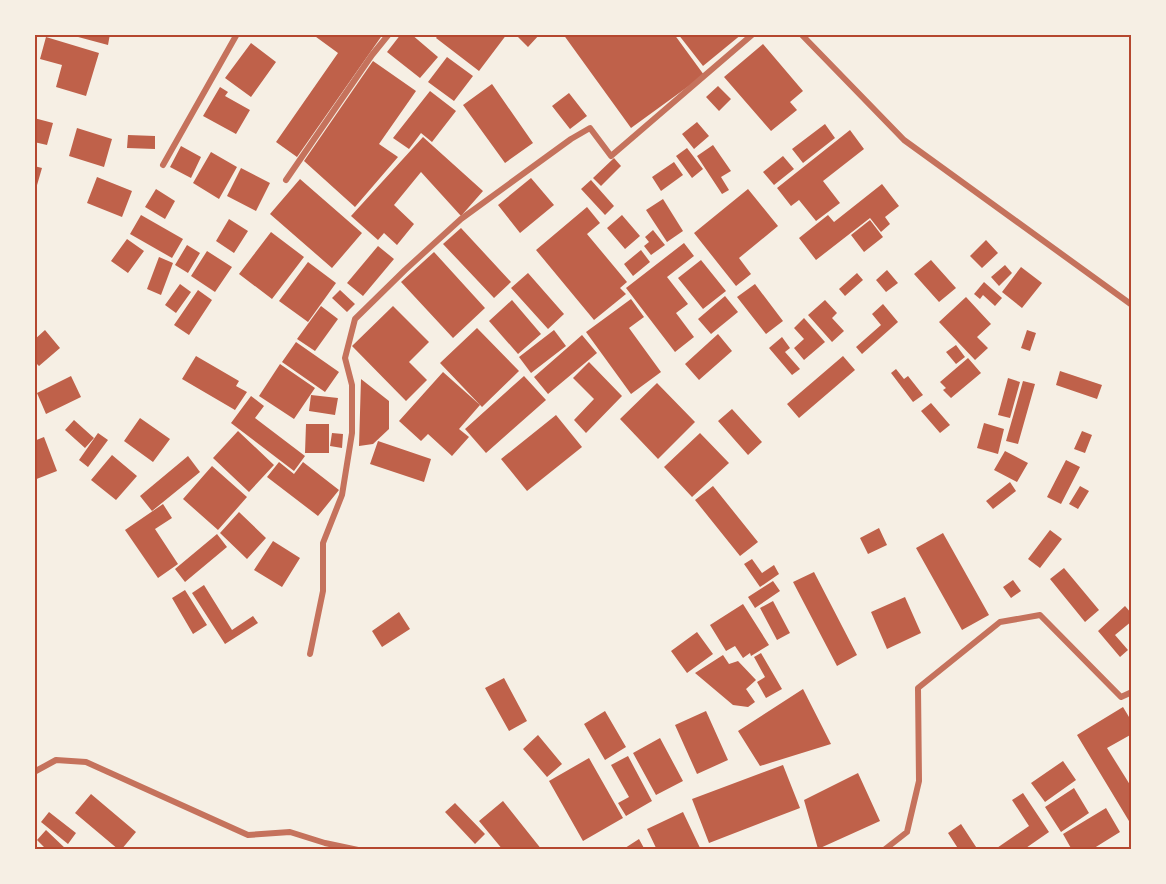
<svg xmlns="http://www.w3.org/2000/svg" width="1166" height="884" font-family="'Asap Condensed',sans-serif">
  <rect width="100%" height="100%" fill="#f6efe4"/>
  <path fill="#bf614a" d="M67 34H110L108 45Z
    M312 34H383L297 157 276 142 338 53Z
    M401 34H411L438 57 420 78 387 52Z
    M439 34H507L479 71 436 38Z
    M521 34H540L528 47 518 37Z
    M563 34H674L704 75 631 128Z
    M678 34H742L703 66Z
    M46 37 99 53 86 96 56 87 62 65 40 59Z
    M251 43 276 62 251 97 225 78Z
    M763 44 803 91 790 102 797 110 771 131 724 77Z
    M447 57 473 76 454 101 428 82Z
    M373 61 416 91 379 144 398 157 355 207 304 161Z
    M492 84 533 143 505 163 463 105Z
    M718 86 731 99 719 111 706 97Z
    M220 87 228 92 225 96 250 110 236 134 203 116Z
    M430 91 456 111 432 142 421 133 409 149 393 138Z
    M569 93 587 116 570 129 552 106Z
    M34 118 53 123 47 145 34 142Z
    M697 122 709 136 694 149 682 134Z
    M825 124 835 138 803 163 792 149Z
    M77 128 112 139 104 167 69 156Z
    M850 130 864 149 823 181 840 203 816 221 799 200 791 206 777 188Z
    M128 135 155 136V149L127 148Z
    M423 137 483 191 461 216 421 172 394 205 414 224 397 245 384 233 378 240 351 216Z
    M713 145 731 171 721 177 729 190 722 194 697 156Z
    M181 146 201 157 191 178 170 167Z
    M687 148 703 169 692 178 676 156Z
    M211 152 237 167 219 199 193 183Z
    M783 156 794 169 774 185 763 172Z
    M614 158 621 166 601 186 593 178Z
    M674 162 683 175 661 191 652 177Z
    M34 166 42 168 35 192H34Z
    M241 168 270 183 256 211 227 196Z
    M97 177 132 191 122 217 87 203Z
    M531 178 554 205 520 233 498 205Z
    M300 179 362 233 332 268 270 214Z
    M591 180 614 206 605 215 581 189Z
    M882 184 899 206 885 217 890 224 881 232 870 218 816 260 799 238 828 215 834 222Z
    M156 189 175 201 165 219 145 207Z
    M748 189 778 226 739 258 751 274 736 286 694 233Z
    M663 199 683 231 667 242 646 210Z
    M587 207 600 223 587 234 627 282 620 288 626 294 594 320 536 250Z
    M141 215 183 239 172 258 130 234Z
    M622 215 640 236 625 249 607 228Z
    M229 219 248 231 234 253 216 241Z
    M870 220 883 237 864 252 851 235Z
    M461 228 511 282 494 298 443 244Z
    M653 230 665 245 651 255 644 246 649 242 645 237Z
    M271 232 304 257 272 299 239 274Z
    M127 239 144 251 128 273 111 261Z
    M986 240 998 253 982 268 970 256Z
    M684 243 694 256 667 277 688 304 676 313 694 337 675 352 626 288Z
    M187 245 200 253 188 273 175 265Z
    M378 246 394 259 363 296 347 283Z
    M641 250 650 262 633 276 624 264Z
    M207 251 232 267 215 292 191 276Z
    M434 252 485 308 453 338 401 282Z
    M159 257 173 263 161 295 147 289Z
    M701 260 726 291 703 309 678 278Z
    M931 260 956 288 939 302 914 274Z
    M308 262 336 283 308 322 279 301Z
    M1005 265 1012 273 999 286 991 277Z
    M1021 267 1042 283 1022 308 1002 292Z
    M887 270 898 283 886 292 876 280Z
    M528 273 564 314 548 329 511 288Z
    M857 273 863 280 845 296 839 289Z
    M984 282 1002 298 995 306 983 295 980 299 974 294Z
    M180 284 191 292 176 313 165 305Z
    M755 284 783 321 766 334 737 297Z
    M198 290 212 300 189 335 174 325Z
    M340 290 355 304 347 312 332 298Z
    M725 296 738 312 711 334 698 319Z
    M966 297 991 324 977 337 988 348 975 360 939 322Z
    M631 299 644 317 629 328 661 372 631 394 586 332Z
    M512 300 541 334 518 354 489 321Z
    M825 300 837 313 832 318 844 331 832 342 808 315Z
    M883 304 898 322 862 354 856 347 881 325 872 314Z
    M321 306 338 319 315 351 297 339Z
    M393 306 429 342 409 362 427 380 406 401 352 346Z
    M804 318 825 342 804 360 794 348 804 339 794 328Z
    M477 328 519 371 482 407 440 363Z
    M45 330 60 348 39 366 34 361V340Z
    M554 330 566 346 531 373 519 357Z
    M1027 330 1036 333 1030 351 1021 348Z
    M718 334 732 351 699 380 685 364Z
    M582 335 597 353 548 394 534 377Z
    M782 337 790 348 785 352 800 369 792 375 769 348Z
    M296 342 339 372 325 392 282 362Z
    M956 345 965 357 956 364 946 352Z
    M196 356 239 381 236 386 247 392 235 410 182 379Z
    M843 356 855 370 799 418 787 404Z
    M968 358 981 373 951 398 943 390 946 388 940 382Z
    M589 362 622 396 586 433 574 420 594 399 573 378Z
    M280 364 315 388 294 419 259 396Z
    M896 369 904 379 908 376 923 395 913 402 891 373Z
    M1060 371 1102 385 1097 399 1056 385Z
    M443 372 480 405 459 429 469 437 452 456 428 434 421 441 399 421Z
    M71 376 81 397 46 414 37 393Z
    M524 376 546 400 486 453 465 429Z
    M1008 378 1020 382 1010 418 998 415Z
    M361 379 389 401V429L373 444 359 446Z
    M1023 381 1035 384 1018 444 1006 441Z
    M657 383 695 422 658 459 620 419Z
    M311 395 338 398 335 415 309 411Z
    M251 396 264 406 255 418 305 456 294 471 231 423Z
    M931 403 950 425 940 433 921 411Z
    M732 409 762 442 748 455 718 421Z
    M556 415 582 447 527 491 501 459Z
    M140 418 170 439 153 462 124 441Z
    M74 420 94 438 85 448 65 430Z
    M984 423 1004 429 998 454 977 448Z
    M306 424H329V453H305Z
    M238 431 274 465 249 492 213 458Z
    M1082 431 1092 435 1085 453 1074 449Z
    M98 433 108 440 88 467 79 460Z
    M332 433 343 434 342 448 330 446Z
    M700 433 729 463 692 497 664 467Z
    M44 437 57 471 34 480V441Z
    M378 441 431 459 424 482 370 464Z
    M1005 451 1028 463 1017 482 994 470Z
    M112 455 137 476 116 500 91 480Z
    M188 456 200 472 152 511 140 496Z
    M1066 460 1080 467 1061 504 1047 497Z
    M279 462 294 474 303 462 339 490 318 516 267 477Z
    M212 466 247 497 218 530 183 499Z
    M1010 482 1016 491 993 509 986 501Z
    M713 486 758 542 740 556 695 500Z
    M1080 486 1089 491 1078 509 1069 504Z
    M163 504 172 518 155 529 178 564 158 578 125 530Z
    M239 512 266 538 247 559 220 533Z
    M879 528 887 545 868 554 860 538Z
    M1050 530 1062 539 1040 568 1028 559Z
    M943 533 989 615 962 630 916 548Z
    M217 534 227 547 185 582 175 569Z
    M273 541 300 558 282 587 254 570Z
    M752 559 762 573 774 565 779 574 760 587 744 564Z
    M1064 568 1099 610 1085 622 1050 579Z
    M814 572 857 655 837 666 793 582Z
    M1013 580 1021 591 1011 598 1003 587Z
    M773 581 780 591 755 608 748 597Z
    M204 585 232 630 253 616 258 623 225 644 192 593Z
    M185 590 207 625 193 634 172 598Z
    M905 597 921 633 887 649 871 612Z
    M773 601 790 633 777 640 760 608Z
    M743 604 769 645 751 656 750 653 743 658 735 646 726 651 710 625Z
    M1125 606 1132 614V621L1115 635 1128 650 1120 657 1098 631Z
    M399 612 410 629 382 647 372 631Z
    M697 632 713 654 687 673 671 651Z
    M761 653 782 689 766 698 757 682 765 677 754 657Z
    M723 655 729 664 738 661 756 680 746 689 755 702 748 707 733 705 695 673Z
    M504 678 527 721 509 731 485 688Z
    M803 689 831 744 760 766 738 731Z
    M1123 707 1132 722V734L1107 748 1132 788V826L1077 735Z
    M605 711 626 747 605 760 584 724Z
    M706 711 728 760 697 774 675 725Z
    M538 735 562 764 547 777 523 749Z
    M660 738 683 781 656 795 633 753Z
    M628 756 652 801 626 816 618 803 629 797 611 765Z
    M589 758 623 818 583 841 549 781Z
    M1063 761 1076 780 1045 802 1031 783Z
    M783 765 800 808 709 843 692 799Z
    M858 773 880 821 818 849 804 800Z
    M1074 788 1089 813 1061 832 1045 807Z
    M1023 793 1049 832 1023 850H994L1029 826 1012 800Z
    M91 794 136 832 121 850H119L75 813Z
    M503 801 542 850H503L479 821Z
    M455 803 485 834 475 844 445 812Z
    M1106 808 1120 832 1091 850H1072L1063 834Z
    M49 812 76 833 68 844 41 822Z
    M683 812 701 850H657L647 829Z
    M961 824 978 850H959L948 833Z
    M46 830 67 850H47L37 840Z
    M639 839 645 850H622Z"/>
  <g fill="none" stroke-linecap="round" stroke-linejoin="round">
    <path stroke="#c5725c" stroke-width="6" d="M801 34 904 140 1132 305
      M163 165 237 34
      M286 180 372 55 389 34
      M310 654 323 591V543L342 495 352 433V385L345 358 355 319 405 270 461 219 571 139 590 128 611 156 753 34
      M34 772 56 760 86 762 248 835 290 832 325 843 358 850
      M884 850 907 832 919 781 918 688 1000 622 1040 615 1121 697 1132 692"/>
  </g>
  <rect width="1166" height="884" fill="none" stroke="#f6efe4" stroke-width="72"/>
  <rect x="36" y="36" width="1094" height="812" fill="none" stroke="#b5482f" stroke-width="2"/>
</svg>
